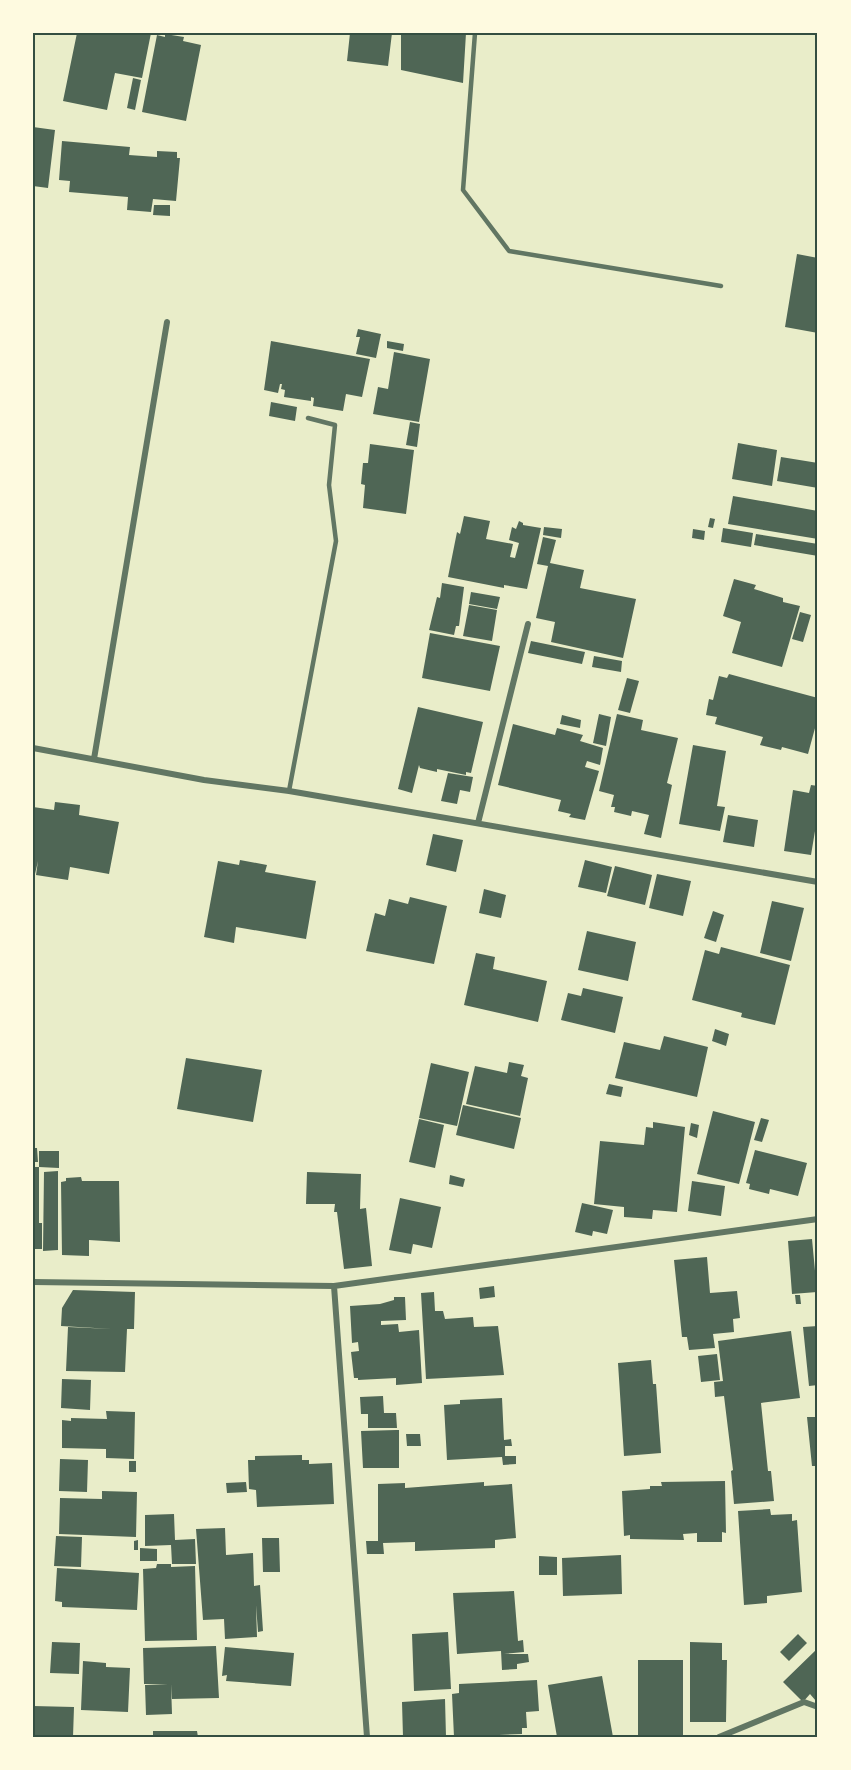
<svg xmlns="http://www.w3.org/2000/svg" width="851" height="1770" font-family="Poppins,sans-serif">
  <rect width="100%" height="100%" fill="#e9edc9"/>
  <path fill="#4f6655" d="M77 33H151L142 78 115 73 107 110 63 101Z
    M350 33H392L388 66 347 61Z
    M401 33H466L463 83 401 70Z
    M165 34 184 37 183 41 201 45 186 121 142 112 157 35 165 37Z
    M133 78 141 80 135 110 127 108Z
    M33 127 55 130 48 188 33 186Z
    M62 141 130 147 129 155 157 157V151L177 152V158H180L176 201 153 199 151 212 127 210 128 197 69 192 70 181 59 180Z
    M154 205H170V216L153 215Z
    M797 254 818 258V333L785 327Z
    M358 329 381 334 376 358 356 354 360 337H356Z
    M271 341 370 359 362 397 346 394 343 411 313 406 314 398 311 397V401L284 397 285 390 281 389 282 384H280L278 393 264 390Z
    M387 341 404 344 403 351 387 348Z
    M394 352 430 359 419 422 373 414 378 387 388 389Z
    M271 402 297 407 295 421 269 416Z
    M410 422 420 424 417 447 406 445Z
    M738 443 777 450 772 486 732 479Z
    M370 444 414 450 406 514 363 508 365 485 361 484 363 463H368Z
    M781 457 818 463V488L777 481Z
    M733 496 818 511V539L728 524Z
    M464 516 490 521 486 539 513 544 510 557 515 558 519 543 509 540 512 527 516 529 519 521 523 523V525L541 528 527 589 504 585V588L448 577 457 532 460 534Z
    M710 518 715 519 713 528 708 527Z
    M544 527 562 529 561 538 543 535Z
    M723 528 753 533 751 547 721 542Z
    M693 529 705 531 704 540 692 538Z
    M756 534 818 544V556L754 545Z
    M543 537 556 540 550 563 584 570 580 588 636 599 623 658 551 642 555 622 536 618 548 566 537 564Z
    M734 579 756 585 754 589 783 598V602L800 606 782 667 732 653 741 622 723 616Z
    M442 583 464 587 459 626H456L454 635 429 630 437 597 440 598Z
    M471 592 500 597 497 609 469 604Z
    M469 605 497 610 492 641 463 636Z
    M800 612 811 615 803 642 792 639Z
    M430 633 500 646 490 691 422 678Z
    M531 641 585 652 582 664 528 653Z
    M594 656 622 661 621 672 592 667Z
    M729 674 818 698V717L808 754 782 747 781 750 760 745 763 737 715 724 717 717 706 715 709 699 713 700 719 676 727 678Z
    M627 678 639 681 630 713 618 710Z
    M418 707 483 722 471 773 466 772V775L437 769V772L420 768 419 765 412 793 398 789Z
    M599 714 611 717 606 746 593 743Z
    M617 714 643 720 641 730 678 738 667 783 672 785 661 838 644 834 649 815 632 811 631 816 614 812 615 807H611L614 795 599 791Z
    M562 715 581 720 580 728 560 724Z
    M513 724 555 735 557 728 583 735 580 741 603 748 600 765 587 761 585 767 599 771 585 820 569 817 571 814 558 811 561 800 498 785Z
    M693 745 726 751 717 806 725 807 720 831 679 824Z
    M448 773 473 777 470 792 460 790 457 804 441 801Z
    M811 785 818 786V813L811 855 784 851 793 790 809 793Z
    M55 802 80 805 79 815 119 822 109 874 70 867 68 880 36 875 38 861 35 874H33V807L54 810Z
    M728 815 758 820 754 847 723 842Z
    M433 834 463 840 456 872 426 865Z
    M240 860 267 865 265 872 316 881 306 939 236 927 234 943 204 937 218 861 239 865Z
    M585 860 612 867 606 893 578 887Z
    M615 866 652 875 645 905 607 896Z
    M657 874 691 881 683 916 649 908Z
    M484 889 506 895 501 918 479 913Z
    M410 897 447 906 434 964 366 951 375 913 385 916 389 899 408 904Z
    M772 901 804 908 791 961 760 953Z
    M713 911 724 915 716 942 704 938Z
    M587 931 636 942 628 981 578 970Z
    M721 947 790 965 775 1025 741 1017 742 1013 692 1000 705 950 719 954Z
    M476 953 495 957 493 969 547 981 538 1022 464 1005Z
    M583 988 623 997 615 1033 561 1020 568 993 581 996Z
    M715 1029 729 1034 726 1046 712 1041Z
    M664 1036 708 1047 697 1097 615 1078 624 1042 660 1050Z
    M186 1058 262 1070 253 1122 177 1109Z
    M509 1062 524 1065 521 1076 528 1078 520 1116 466 1104 475 1066 507 1073Z
    M431 1063 469 1072 457 1126 419 1118Z
    M609 1084 623 1087 621 1097 606 1094Z
    M463 1105 521 1118 514 1149 456 1135Z
    M713 1111 755 1122 739 1184 697 1174Z
    M761 1118 769 1120 762 1142 754 1140Z
    M419 1119 444 1125 435 1168 409 1162Z
    M653 1122 685 1127 677 1212 653 1210 652 1219 624 1217V1207L594 1204 600 1141 644 1145 646 1127 653 1128Z
    M691 1123 699 1125 697 1138 689 1135Z
    M33 1148H37L38 1162H33Z
    M755 1150 807 1163 798 1196 770 1189 769 1194 749 1189 750 1184 746 1183Z
    M39 1151H59V1168L39 1167Z
    M33 1167H39V1223H42V1249H33Z
    M58 1171V1250L43 1251 44 1172Z
    M307 1172 361 1174 360 1209 366 1208 372 1266 344 1269 337 1212H334L335 1204H306Z
    M450 1175 465 1179 463 1187 449 1184Z
    M81 1177 82 1181H119L120 1242 89 1240V1256L62 1255 61 1182 66 1181V1178Z
    M692 1181 725 1186 721 1216 688 1211Z
    M400 1198 441 1207 432 1248 413 1244 411 1254 389 1250Z
    M582 1203 613 1210 607 1234 593 1231 592 1236 575 1232Z
    M812 1239 817 1292 792 1294 788 1241Z
    M707 1257 710 1293 737 1291 740 1318 733 1319 734 1332 713 1334 715 1348 689 1350 687 1337H682L674 1260Z
    M494 1286 495 1297 480 1299 479 1288Z
    M73 1290 135 1292 134 1329H127L125 1372 66 1371 68 1327 112 1329 61 1326 62 1308Z
    M434 1292 435 1311H443L445 1319 473 1317 474 1327 498 1326 504 1375 426 1379 421 1293Z
    M795 1295H800L801 1304H796Z
    M394 1297H405L406 1320 381 1321V1325L398 1324 399 1332 419 1330 422 1383 396 1385V1378L358 1380V1378H354L351 1352 359 1351 358 1342 352 1343 350 1306 380 1304 394 1300Z
    M818 1326V1385L809 1386 803 1327Z
    M791 1331 800 1398 761 1403 768 1471H771L774 1501 734 1504 731 1471 733 1470 724 1396 715 1397 714 1382 723 1381 718 1341Z
    M717 1354 720 1380 701 1382 698 1356Z
    M651 1360 653 1384H656L661 1453 624 1456 618 1363Z
    M62 1379 91 1380 90 1410 61 1408Z
    M383 1396 384 1413H396L397 1428H368V1414H361L360 1397Z
    M502 1398 504 1440 511 1439 512 1446H505V1456H516V1464L503 1465 502 1457 447 1460 444 1405 460 1404V1400Z
    M106 1411 135 1412 134 1459 106 1458V1449L62 1448V1420L71 1421V1418L107 1419Z
    M807 1417H818V1466H812Z
    M396 1430H399V1468H363L361 1431Z
    M406 1434H420L421 1446H407Z
    M302 1455V1460H309V1464L332 1463 334 1504 257 1507 256 1490 249 1489 248 1460H255V1456Z
    M60 1459 88 1460 87 1492 59 1491Z
    M129 1461H136V1472H129Z
    M725 1481 726 1533 722 1532V1542H697V1533L683 1534 684 1540 630 1539V1535L624 1536 622 1491 650 1489V1486H662L661 1482Z
    M246 1482 247 1492 227 1493 226 1483Z
    M484 1482V1486L512 1484 516 1538 495 1540V1548L415 1551V1542L383 1543 384 1554H367L366 1541H378V1484L405 1483V1488Z
    M102 1491 137 1492 136 1537 59 1534 60 1498 102 1499Z
    M770 1509 771 1515 792 1514V1521L797 1520 802 1592 767 1596V1603L744 1605 738 1511Z
    M174 1514 175 1540 195 1539 196 1564H172L171 1545 145 1546V1515Z
    M225 1528 226 1555 253 1553 254 1586 260 1585 263 1631 258 1632 256 1605 257 1637 225 1639 224 1619 203 1620 196 1529Z
    M56 1536 82 1537 81 1567 54 1566Z
    M262 1538H279L280 1572H263Z
    M138 1540V1550H134V1541Z
    M140 1548 157 1549V1561H140Z
    M621 1555 622 1594 563 1596 562 1558Z
    M539 1556 557 1557V1575H539Z
    M157 1564H171V1567L195 1566 197 1640 145 1641 143 1569 156 1568Z
    M57 1568 139 1573 137 1610 62 1607V1602L55 1601Z
    M514 1591 518 1641 523 1640 524 1652 504 1654H528L529 1662 517 1664V1669L502 1670 501 1651 457 1654 453 1593Z
    M448 1632 451 1689 414 1691 412 1634Z
    M798 1634 807 1643 789 1661 780 1652Z
    M52 1642 80 1643 79 1674 50 1673Z
    M690 1642 722 1643V1660H727L726 1722H690Z
    M216 1646 219 1698 172 1699 171 1684 172 1714 146 1715 145 1685 168 1684H144L143 1648Z
    M225 1647 294 1653 291 1686 226 1681 227 1675 222 1676Z
    M818 1648V1699L816 1701 810 1694 803 1702 783 1682Z
    M638 1660H683V1737H638Z
    M83 1661 106 1663V1667L130 1668 128 1712 81 1710Z
    M602 1676 613 1737H557L548 1685Z
    M537 1680 539 1711 526 1712 527 1728H522V1734L454 1737 452 1694 459 1693V1684Z
    M445 1699 446 1737H403L402 1702Z
    M33 1706 74 1707 73 1737H33Z
    M153 1731H197L198 1737H153Z"/>
  <g fill="none" stroke-linecap="round" stroke-linejoin="round">
    <path stroke="#617663" stroke-width="4.5" d="M475 33 463 190 509 251 721 286
      M289 791 336 541 329 485 335 425 308 418"/>
    <path stroke="#617663" stroke-width="6" d="M33 748 204 780 289 791 818 882
      M94 759 167 322
      M478 823 528 624
      M33 1282 334 1286 367 1737
      M334 1286 818 1219
      M719 1737 804 1702 818 1707"/>
  </g>
  <rect width="851" height="1770" fill="none" stroke="#fefae0" stroke-width="69"/>
  <rect x="34" y="34" width="782" height="1702" fill="none" stroke="#344e41" stroke-width="2"/>
</svg>
